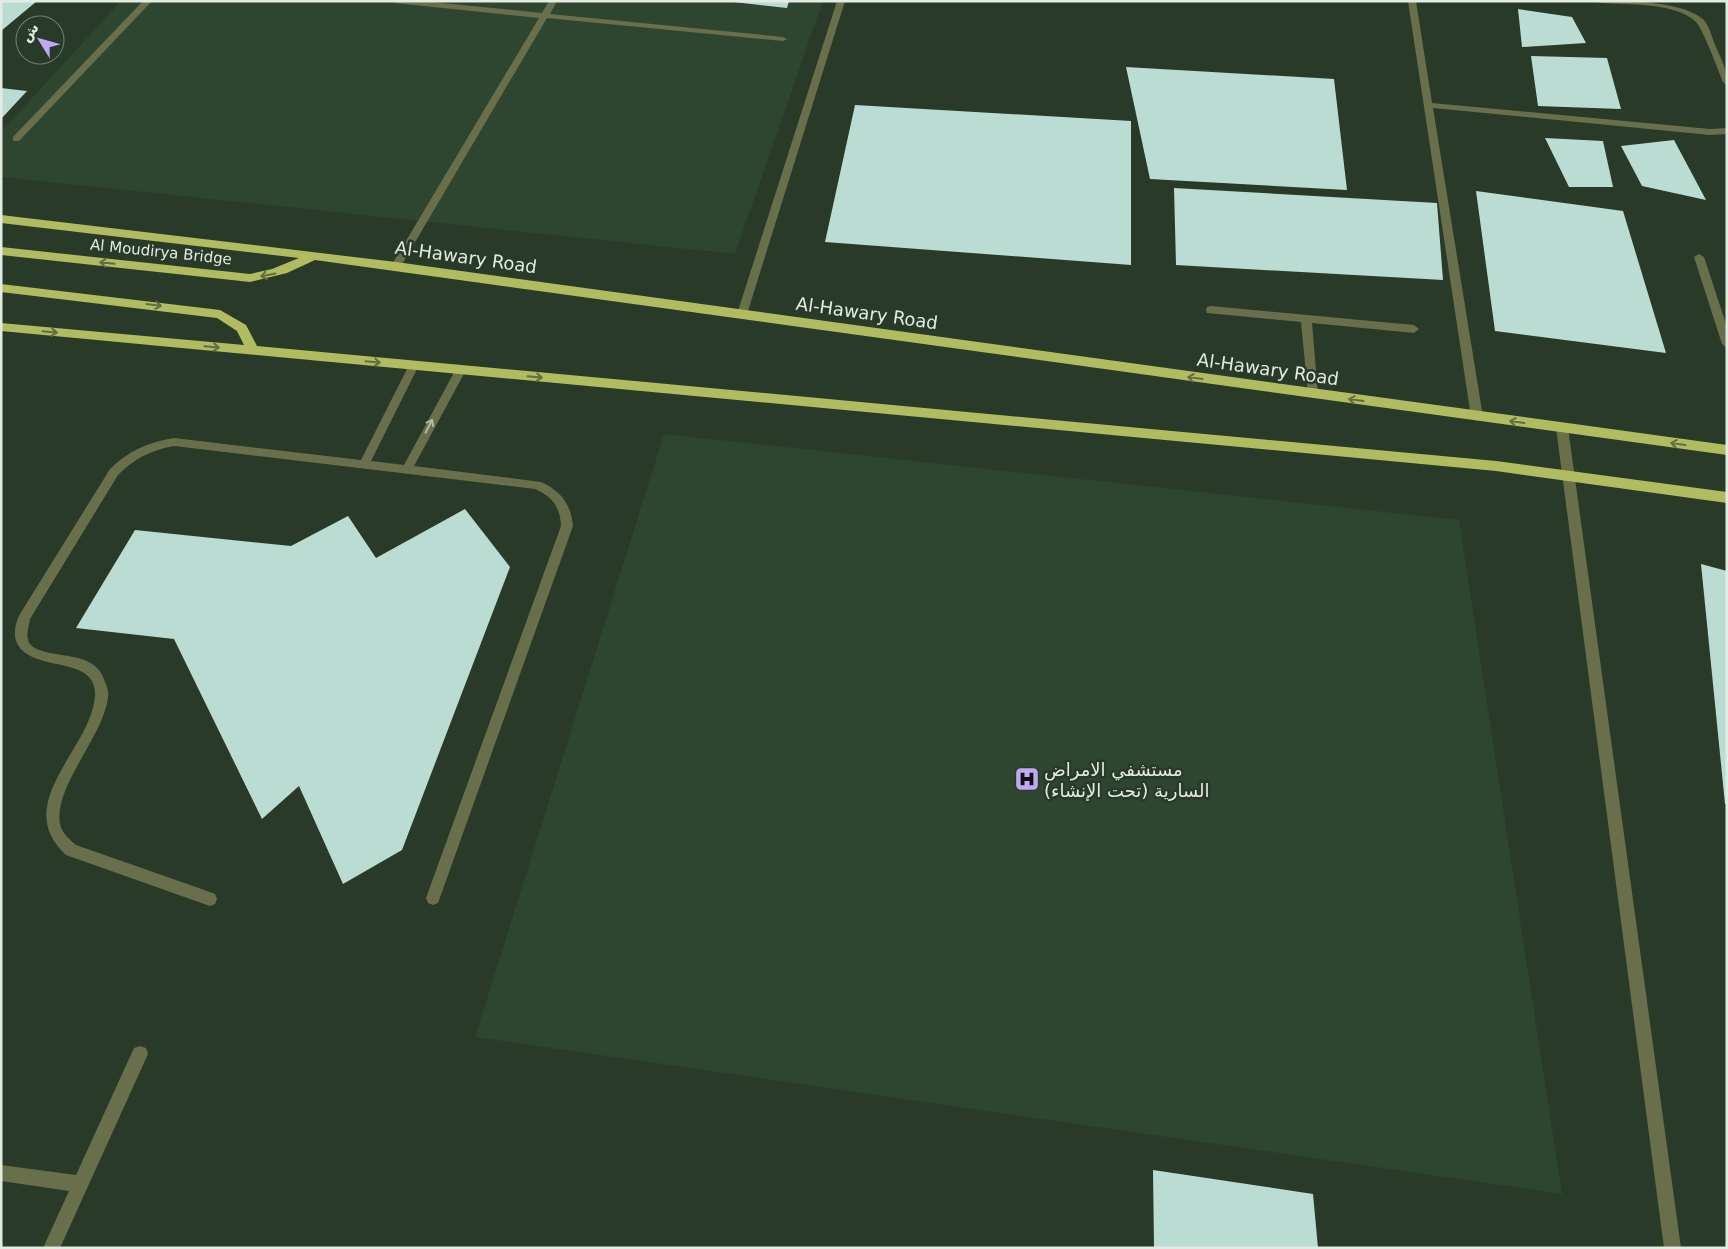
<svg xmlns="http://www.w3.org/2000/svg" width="1728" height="1249" font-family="'DejaVu Sans','Noto Naskh Arabic',sans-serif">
  <rect width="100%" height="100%" fill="#293a29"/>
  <path fill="#2e452f" d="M121 1H823L735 254 1 177V132Z
    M664 434 1459 520 1562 1194 475 1037Z"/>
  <path fill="#bbdcd2" d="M1 1H37L1 31Z
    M725 1H789L787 8Z
    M1518 9 1572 17 1586 43 1522 47Z
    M1531 56 1607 58 1621 109 1538 106Z
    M1126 67 1334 79 1347 190 1150 179Z
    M1 88 27 91 1 119Z
    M855 105 1131 121V265L825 242Z
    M1545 138 1603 141 1613 187H1569Z
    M1674 140 1706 200 1642 186 1621 146Z
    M1174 188 1437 203 1443 280 1176 265Z
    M1476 191 1623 211 1666 353 1495 331Z
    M465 509 510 567 402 850 343 884 299 786 262 819 174 639 76 628 135 530 291 546 348 516 376 558Z
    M1701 564 1727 571V804H1725Z
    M1153 1170 1313 1194 1318 1248H1154Z"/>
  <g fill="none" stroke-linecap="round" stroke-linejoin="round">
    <path fill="#696f4b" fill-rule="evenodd" d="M143 1H152L19 141H13V137Z
      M391 1H422L542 13 549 1H557L550 14 783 37 787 39 783 41 547 18 401 266 396 269 391 266 539 18 395 3Z
      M837 1H845L747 314 742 318 738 317 737 314Z
      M1408 1H1416L1432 103 1710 129 1727 128V134L1710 135 1433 108 1483 417 1477 421 1471 417Z
      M1596 1C1626 1 1681 0 1704 20 1709 26 1712 37 1715 45 1721 58 1727 69 1727 85L1723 82C1718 70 1703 29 1696 22 1676 2 1627 5 1600 3Z
      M1699 254 1704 257 1727 327V348L1722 344 1694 257Z
      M1211 306 1414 325 1419 329 1414 333 1312 323 1318 394 1313 398 1308 394 1301 322 1207 313 1206 310 1207 307Z
      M414 361 419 365 371 461 404 465 457 367H465L466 370 414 466 541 482C561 491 571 504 573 526L438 903 433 905 428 903 426 898 561 526C560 507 553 497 535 489L174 446C151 450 134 459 118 475L30 619C29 627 24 638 31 645 47 661 96 647 105 682 107 687 109 692 108 697 104 736 53 787 60 824 62 833 69 839 76 845L210 892 215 894 217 899 215 904 210 906 66 855C10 803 91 750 95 696 98 654 32 674 17 643 13 635 15 623 20 614L110 469C128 451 149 442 174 438L361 460 409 365Z
      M1562 424 1568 428 1681 1248H1664L1556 428Z
      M140 1046 146 1048 148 1054 60 1248H43L69 1191 1 1181V1165L76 1175 134 1048Z"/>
    <path fill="#b1bc60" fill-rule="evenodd" d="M1 215 396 262 1727 445V455L315 260 287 273 250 282 1 255V247L250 274 272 269 299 258 1 223Z
      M1 284 220 310 246 325 257 346 1496 461 1727 492V503L1496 471 1 331V323L244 345 237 331 217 318 1 292Z"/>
  </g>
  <defs><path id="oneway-shaft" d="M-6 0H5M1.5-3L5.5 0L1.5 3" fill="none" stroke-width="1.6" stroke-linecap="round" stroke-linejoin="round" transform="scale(1.25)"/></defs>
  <g stroke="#5f6e3f">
    <use href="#oneway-shaft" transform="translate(107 263) rotate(-174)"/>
    <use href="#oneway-shaft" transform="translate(268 275) rotate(169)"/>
    <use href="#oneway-shaft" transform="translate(154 305) rotate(7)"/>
    <use href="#oneway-shaft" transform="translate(50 332) rotate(5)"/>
    <use href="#oneway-shaft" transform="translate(212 347) rotate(5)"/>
    <use href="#oneway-shaft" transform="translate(373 362) rotate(5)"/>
    <use href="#oneway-shaft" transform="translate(535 377) rotate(5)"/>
    <use href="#oneway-shaft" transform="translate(1195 378) rotate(-172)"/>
    <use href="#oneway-shaft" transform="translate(1356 400) rotate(-172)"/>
    <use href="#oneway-shaft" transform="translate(1517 422) rotate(-172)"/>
    <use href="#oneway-shaft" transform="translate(1678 444) rotate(-172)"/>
  </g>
  <use stroke="#b2baa6" href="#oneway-shaft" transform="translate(429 426) rotate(-63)"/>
  <defs>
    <symbol id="hospital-square" viewBox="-11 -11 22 22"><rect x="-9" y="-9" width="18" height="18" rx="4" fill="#bea9f4" stroke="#293a29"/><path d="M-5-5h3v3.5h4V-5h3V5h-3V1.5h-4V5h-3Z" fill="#111"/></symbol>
  </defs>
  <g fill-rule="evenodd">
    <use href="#hospital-square" x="1013" y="765" width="28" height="28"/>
  </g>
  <g text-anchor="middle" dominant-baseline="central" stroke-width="5" stroke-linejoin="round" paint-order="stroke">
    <g font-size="15" fill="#e2ece2" stroke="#293a29">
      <text transform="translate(161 252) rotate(6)">Al Moudirya Bridge</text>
    </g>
    <g font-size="18" fill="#e2ece2" stroke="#293a29">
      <text transform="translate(466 257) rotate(8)">Al-Hawary Road</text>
      <text transform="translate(867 313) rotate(8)">Al-Hawary Road</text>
      <text transform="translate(1268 369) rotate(8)">Al-Hawary Road</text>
    </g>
    <g font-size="18" fill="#e2ece2" stroke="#293a29" text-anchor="start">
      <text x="1044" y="769">مستشفي الامراض<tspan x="1044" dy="21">السارية (تحت الإنشاء)</tspan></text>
    </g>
  </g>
  <rect width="1728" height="1249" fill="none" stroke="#e2ece2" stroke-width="5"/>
  <g transform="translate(40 40) rotate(307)"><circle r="24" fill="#293a29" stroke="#738173"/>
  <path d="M0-4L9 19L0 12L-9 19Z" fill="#bea9f4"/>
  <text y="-8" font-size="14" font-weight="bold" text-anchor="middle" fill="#e2ece2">ش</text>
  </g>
</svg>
